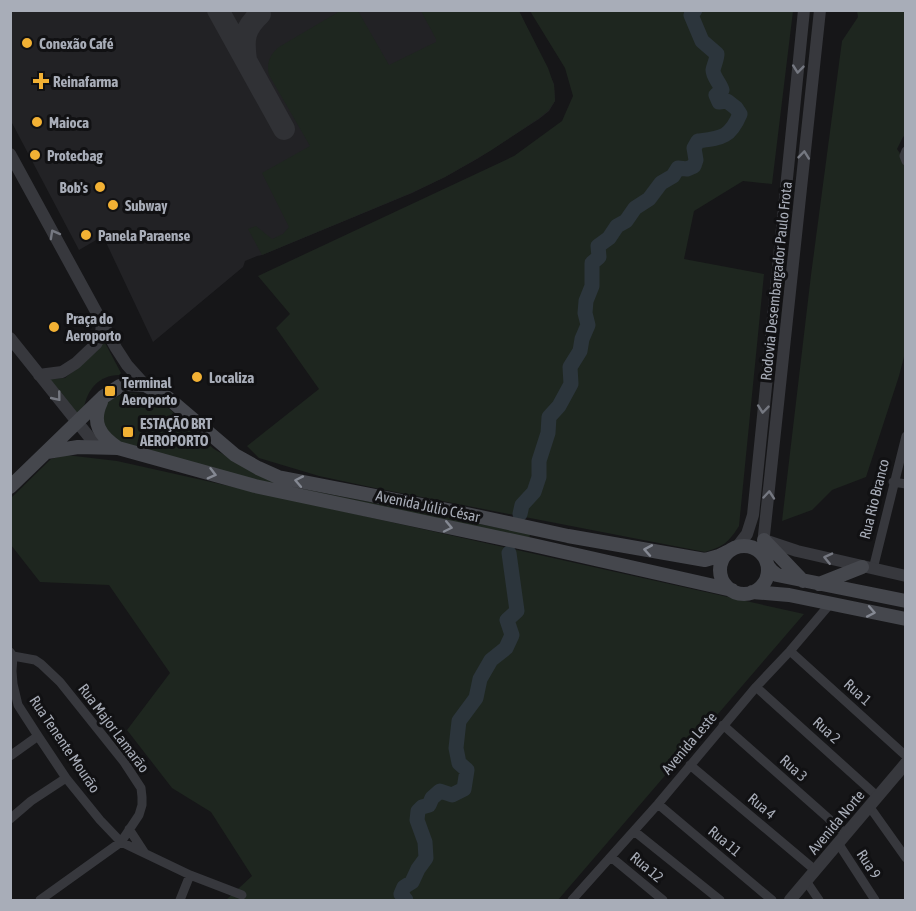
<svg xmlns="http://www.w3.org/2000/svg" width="916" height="911" font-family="'Asap Condensed',sans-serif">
  <rect width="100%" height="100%" fill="#161618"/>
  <path fill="#222225" d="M10 11H519L554 84 555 101 549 111 539 119 477 159 445 177 412 193 262 255 257 256 245 261 243 267 153 342 103 236 79 250 11 121Z"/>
  <path fill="#1e261f" d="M340 11H358L389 65 436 42V39L421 11H519L548 68 554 85 555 101 548 111 538 119 490 151 445 177 411 193 262 255 248 229 256 226 272 239 283 234 289 227 262 173 310 146 269 75C266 64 270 54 279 47Z
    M530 11H793L772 184 743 181 694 211 684 259 764 274 739 526C729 542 723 547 705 552L375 488 319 476 259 458 247 446 319 389 276 328 290 314 258 276 514 156 562 121 573 96 565 68Z
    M857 11H905V135L903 137 897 149 906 162V349L899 376 866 477 832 490 812 510 782 521 811 275 842 41 858 17Z
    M103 339 121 373 119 375C99 375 87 390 84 408L76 416 47 379 65 378 97 351Z
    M126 393 144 394 160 402 172 411 180 420 214 449 256 473 287 486V490L118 443 102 426C103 402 104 402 126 393Z
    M66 455 117 461 804 614 558 900H226L252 876 211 812 172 788 127 730 170 673 109 585 40 582 11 545V498L51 459Z
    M294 487 530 534 529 540 293 491Z"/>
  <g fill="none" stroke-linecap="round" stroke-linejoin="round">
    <path stroke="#2c353c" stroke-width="15" d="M520 514 522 505 534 492 539 477V461L548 433 549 417 559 406 571 384 570 367 580 351 582 339 588 325 585 313 586 301 592 286V263L599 257 598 246 609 238 617 226 626 221 635 208 649 199 661 183 673 176 678 168 687 169 694 166 696 160 694 148 698 141C721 138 730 138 740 114L736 108 727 101 719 102 716 95 722 90C720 83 713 77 713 70 714 65 717 59 717 54L702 41 691 15 695 10
      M406 900 401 894 404 887 412 882 418 869 426 858 425 842 417 820 418 811 422 807 429 805 432 798 440 791 452 795 464 789 467 770 459 763 456 748 459 721 476 698 480 679 491 660 506 648 512 635 507 620 517 611 509 553"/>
    <path stroke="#303135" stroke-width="22" d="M218 10 284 129
      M246 60C243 39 244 29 260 14"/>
    <path stroke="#37383d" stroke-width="9" d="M906 151 904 156 906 161
      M893 482 906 484
      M873 569 906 436
      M790 651 906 756
      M10 652 13 656 12 671 13 684 18 705 38 736 66 778 100 820 121 842 190 875 242 895
      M13 656 35 660 41 664 60 682 124 762 141 788 142 797V805L139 815 121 842 40 900
      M756 687 877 796
      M723 725 845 833
      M10 756 38 736
      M690 765 815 870
      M658 804 772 900
      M869 806 906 858
      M10 819 31 801 66 778
      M129 829 144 852
      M634 831 720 900
      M838 843 875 900
      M611 857 663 900
      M806 881 819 900
      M180 900 190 875
      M572 900 658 804 756 687 790 651 830 604"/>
    <path stroke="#37383d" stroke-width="12" d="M10 154 116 348 127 365 145 385
      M10 338 98 448
      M39 375 62 372 76 363 96 344 101 335 102 322
      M764 540 797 551 906 576
      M737 547 747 534 753 515 804 10
      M762 554 820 10
      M790 900 906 763"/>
    <path stroke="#45474d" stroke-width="14" d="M101 402C91 423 100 436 118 448
      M47 452 78 447 118 448 255 486 533 545 732 590
      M10 487 103 397 120 386 128 384 145 385 168 398 235 455 258 468 278 477 448 510 568 536 705 560 719 556 731 550
      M764 540 803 581
      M720 570a24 24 0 1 1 48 0a24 24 0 1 1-48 0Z
      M768 566 772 571 777 575 906 601
      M819 584 862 567
      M752 592 789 595 906 619"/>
  </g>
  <defs><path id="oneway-chevron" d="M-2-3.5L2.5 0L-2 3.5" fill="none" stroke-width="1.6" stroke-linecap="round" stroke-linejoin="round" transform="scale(1.5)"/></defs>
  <g stroke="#757881">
    <use href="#oneway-chevron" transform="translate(798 69) rotate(96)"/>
    <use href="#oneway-chevron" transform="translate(804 155) rotate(-84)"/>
    <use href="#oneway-chevron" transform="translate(54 234) rotate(-119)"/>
    <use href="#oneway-chevron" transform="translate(57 397) rotate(51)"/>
    <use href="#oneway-chevron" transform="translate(763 409) rotate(96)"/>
    <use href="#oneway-chevron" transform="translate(769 495) rotate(-85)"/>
    <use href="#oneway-chevron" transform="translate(828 558) rotate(-167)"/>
  </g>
  <g stroke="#858993">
    <use href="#oneway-chevron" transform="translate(212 474) rotate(15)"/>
    <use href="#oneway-chevron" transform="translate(299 481) rotate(-169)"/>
    <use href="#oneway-chevron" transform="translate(448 527) rotate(12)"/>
    <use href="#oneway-chevron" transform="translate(648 550) rotate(-170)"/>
    <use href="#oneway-chevron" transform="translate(871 612) rotate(11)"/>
  </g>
  <g fill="#f2b134" stroke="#111113" stroke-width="2">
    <circle cx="27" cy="43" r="6"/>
    <path d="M38 72h6v6h6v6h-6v6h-6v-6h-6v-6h6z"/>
    <circle cx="37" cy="122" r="6"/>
    <circle cx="35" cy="155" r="6"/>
    <circle cx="100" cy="187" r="6"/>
    <circle cx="113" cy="205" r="6"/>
    <circle cx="86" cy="235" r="6"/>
    <circle cx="54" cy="327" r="6"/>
    <circle cx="197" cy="377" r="6"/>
    <rect x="104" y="385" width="12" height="12" rx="3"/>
    <rect x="122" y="426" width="12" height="12" rx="3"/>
  </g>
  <g text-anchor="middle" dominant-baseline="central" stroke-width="6" stroke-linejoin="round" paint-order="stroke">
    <g font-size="15" font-weight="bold" fill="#a8adb8" stroke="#111113" text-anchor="start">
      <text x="39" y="43">Conexão Café</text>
      <text x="53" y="81">Reinafarma</text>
      <text x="49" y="122">Maioca</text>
      <text x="47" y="155">Protecbag</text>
      <text x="88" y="187" text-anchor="end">Bob's</text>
      <text x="125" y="205">Subway</text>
      <text x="98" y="235">Panela Paraense</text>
      <text x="66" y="318">Praça do<tspan x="66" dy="17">Aeroporto</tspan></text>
      <text x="209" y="377">Localiza</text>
      <text x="122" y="382">Terminal<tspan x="122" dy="17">Aeroporto</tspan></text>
      <text x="140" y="423">ESTAÇÃO BRT<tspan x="140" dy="17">AEROPORTO</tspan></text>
    </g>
    <g font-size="15" fill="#a8adb8" stroke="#111113">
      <text transform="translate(776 281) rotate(-84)">Rodovia Desembargador Paulo Frota</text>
      <text transform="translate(874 499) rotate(-76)">Rua Rio Branco</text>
      <text transform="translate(428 506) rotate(12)">Avenida Júlio César</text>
      <text transform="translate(858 692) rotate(42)">Rua 1</text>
      <text transform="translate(114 728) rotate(53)">Rua Major Lamarão</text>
      <text transform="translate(827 730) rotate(42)">Rua 2</text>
      <text transform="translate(689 743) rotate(-50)">Avenida Leste</text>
      <text transform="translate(65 744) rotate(56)">Rua Tenente Mourão</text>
      <text transform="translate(794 768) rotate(42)">Rua 3</text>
      <text transform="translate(762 806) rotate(40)">Rua 4</text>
      <text transform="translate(836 822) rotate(-50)">Avenida Norte</text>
      <text transform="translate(725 841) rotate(40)">Rua 11</text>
      <text transform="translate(869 864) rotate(57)">Rua 9</text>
      <text transform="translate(647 867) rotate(40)">Rua 12</text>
    </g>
  </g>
  <rect width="916" height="911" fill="none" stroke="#a8adb8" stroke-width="24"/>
</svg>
